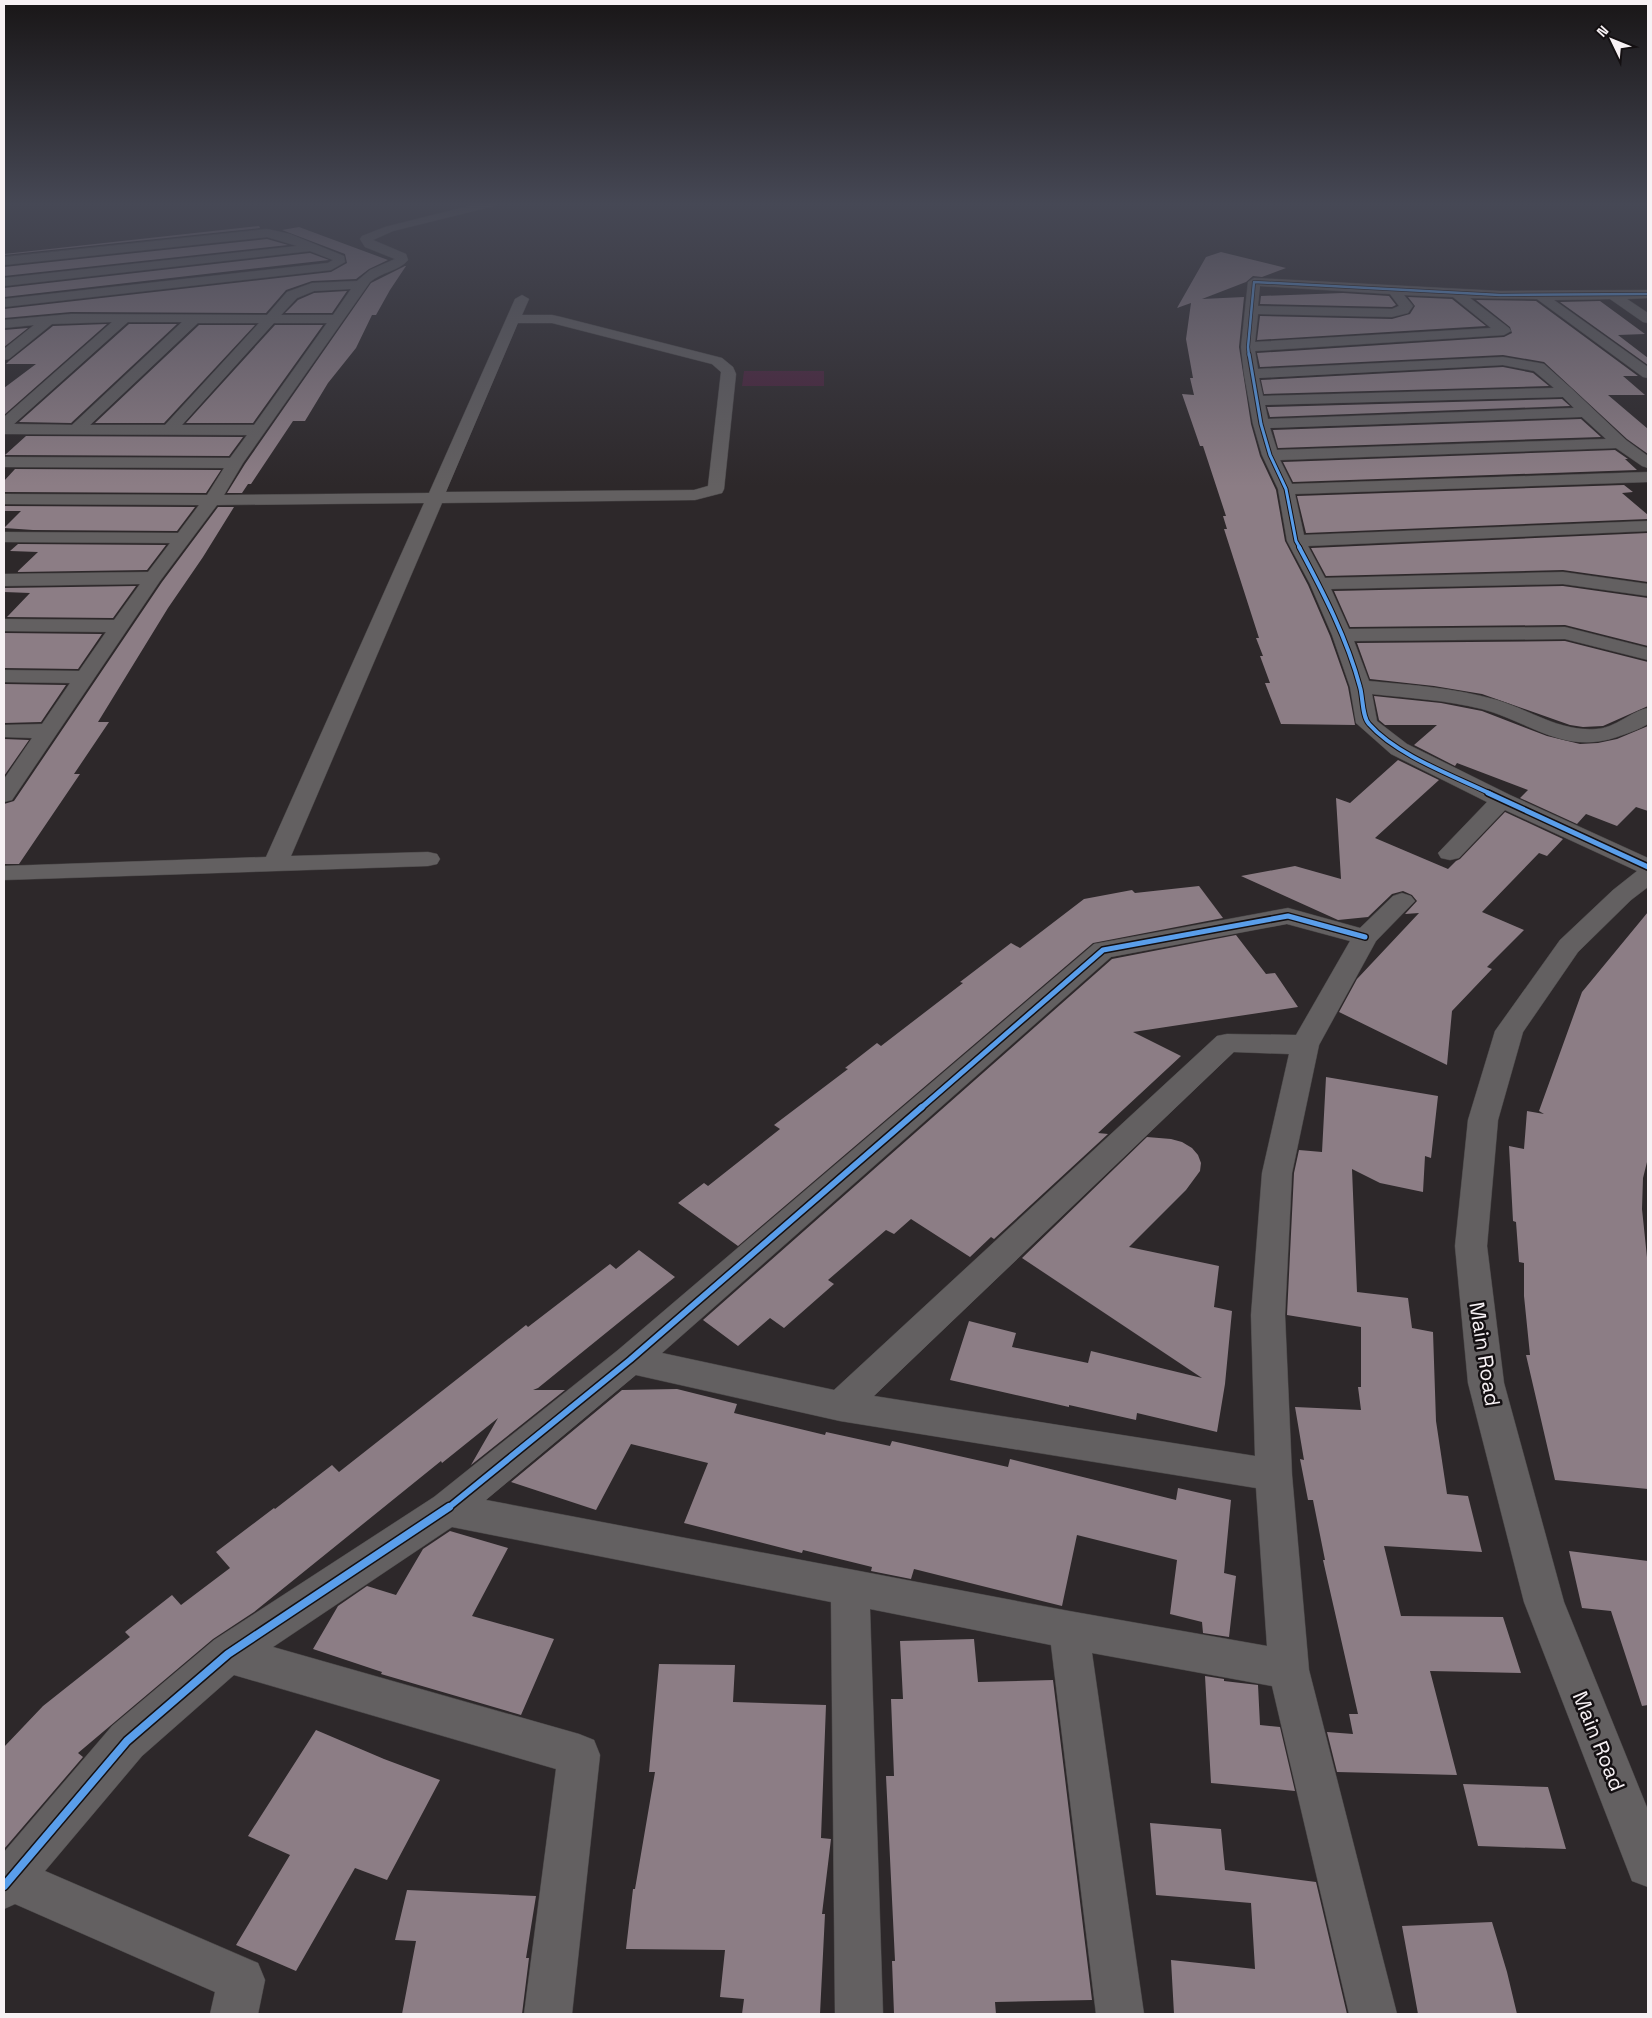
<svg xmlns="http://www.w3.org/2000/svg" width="1652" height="2018" font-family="'Space Grotesk',sans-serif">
  <rect width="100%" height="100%" fill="#2d282a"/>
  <path fill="#4a223b" d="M744 371H824V386H742Z"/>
  <path fill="#8c7d85" d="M259 226 260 228 4 255V254Z
    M299 227 388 260 369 269 356 279 312 281 286 290 266 313 71 312 4 318V309L331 272 347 263 345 254 282 230Z
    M267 239 288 245 4 276V267Z
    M1221 252 1286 268 1262 277 1253 276 1246 282 1202 299 1244 297 1239 347 1251 424 1260 456 1276 490 1285 541 1308 585 1330 636 1348 687 1355 725 1281 724 1265 683H1270L1260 656H1263L1256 638H1259L1224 529H1227L1223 516H1226L1203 446H1200L1182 394 1194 395 1190 378H1193L1186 339 1191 303 1177 308 1206 257Z
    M310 253 329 260 4 297V288Z
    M405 266H406L390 290 376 315H372L356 348 328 383 305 421H293L251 484H248L242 493H227L245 464 371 283Z
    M347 291 332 313H285L298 300 314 293Z
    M1343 293 1389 296 1396 305 1392 307 1260 304 1261 296Z
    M1408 297 1452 299 1486 326 1257 340 1260 316 1392 319 1410 314 1415 306Z
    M1476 300 1536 301 1638 376H1623L1645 395H1608L1648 429V454L1627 439 1544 362 1503 355 1260 367 1257 353 1504 337 1512 333 1510 327Z
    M1600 301 1645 334 1618 335 1648 358V365L1560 302Z
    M107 324 4 415V388L36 364H6L9 361 53 326Z
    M129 324H177L71 423 19 422Z
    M199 325H255L164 423H95Z
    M275 325H323L253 423H186Z
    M28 328 4 347V330Z
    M1503 367 1533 373 1549 386 1264 394 1261 380Z
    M1562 399 1570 406 1270 417 1267 407Z
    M1581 419 1601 437 1278 448 1273 430Z
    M26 436 243 437 229 456 5 455Z
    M1615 450 1628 459H1625L1637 470 1293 482 1283 462Z
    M15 469 221 470 206 493 4 492V481Z
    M1624 485 1633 492 1622 493 1648 515V519L1306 533 1297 496Z
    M4 506 195 507 177 531 33 530 4 528 21 511H4Z
    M218 507H234L203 557 168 608 98 722H109L74 774H80L19 864H4V804L14 801 162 582Z
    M1648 533V582L1563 570 1326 576 1311 548Z
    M18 544 166 545 147 570 17 572 38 552 10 551Z
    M136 586 113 618 7 617 30 593 4 592V588Z
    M1563 586 1648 598V646L1565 625 1350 627 1334 591Z
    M4 633 102 634 78 669 4 668Z
    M1565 641 1648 662V706L1603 726 1583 727 1570 725 1482 694 1434 686 1370 679 1357 643Z
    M4 684 66 685 41 722 4 723Z
    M1374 696 1441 703 1482 711 1547 736 1580 744 1598 743 1617 739 1648 726V811L1636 807 1617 826 1586 814 1577 824 1520 798 1528 790 1457 763 1455 766 1414 745 1437 725H1385L1379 720Z
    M4 739 29 740 4 776Z
    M1398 760 1439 780 1375 838 1448 869 1456 861 1460 859 1505 812 1563 839 1547 856 1539 853 1482 912 1524 930 1487 967 1492 969 1452 1011 1447 1065 1339 1012 1357 979 1419 913 1405 914 1417 901 1412 895 1403 891 1392 894 1368 917 1338 920 1241 876 1295 866 1341 879 1336 798 1350 803Z
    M1199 886 1223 918 1093 943 738 1246 678 1203 704 1183 708 1186 780 1129 774 1125 848 1069 845 1068 877 1043 881 1046 963 983 960 982 1011 943 1020 948 1084 899 1132 890 1135 893Z
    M1648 912V1158L1643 1178 1642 1209 1648 1267V1489L1555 1480 1526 1355H1530L1524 1296V1263L1519 1262 1516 1222 1513 1221 1509 1146 1524 1149 1527 1111 1544 1114 1539 1111 1582 992Z
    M1236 935 1266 974 1275 973 1298 1007 1133 1032 1181 1056 1098 1133 1108 1134 994 1239 991 1237 970 1257 911 1219 894 1234 886 1230 828 1280 834 1284 784 1328 770 1318 738 1346 703 1320 1112 959Z
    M1326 1077 1438 1096 1431 1158 1425 1156 1423 1192 1380 1183 1352 1169 1357 1292 1408 1298 1412 1328 1433 1332 1436 1421 1447 1494 1468 1496 1482 1552 1384 1546 1401 1616 1503 1617 1521 1673 1430 1671 1457 1775 1337 1772 1327 1732 1353 1734 1349 1714H1358L1323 1560H1325L1313 1500H1308L1300 1459 1304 1460 1295 1407 1361 1410 1358 1387H1361V1327L1287 1315 1294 1173 1299 1150 1322 1152Z
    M1147 1137 1171 1139 1182 1142 1192 1148 1198 1155 1201 1163 1200 1171 1186 1190 1129 1247 1219 1266 1214 1307 1232 1311 1225 1384 1217 1432 1137 1413 1136 1420 1069 1405V1407L950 1380 969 1321 1016 1333 1012 1347 1088 1363 1091 1351 1202 1378 1022 1258Z
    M639 1250 675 1277 538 1388 533 1390H565L471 1465 498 1418 442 1463 441 1461 254 1612 213 1639 78 1753 83 1757 4 1849V1747L43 1706 130 1637 125 1632 172 1595 181 1605 230 1568 216 1552 274 1508 275 1509 332 1465 339 1472 526 1325 528 1327 610 1264 616 1269Z
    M677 1389 737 1404 734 1413 825 1435 826 1432 890 1446 892 1441 1008 1467 1010 1459 1176 1500 1178 1488 1231 1500 1224 1573 1236 1576 1229 1637 1203 1633 1202 1622 1170 1614 1177 1560 1077 1535 1062 1606 914 1569 911 1579 871 1571 872 1567 803 1550 802 1553 684 1523 708 1463 631 1444 596 1510 511 1482 622 1390Z
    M450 1531 508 1548 472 1616 554 1639 521 1715 381 1674 382 1672 313 1649 338 1606 367 1586 396 1595 423 1549Z
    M1569 1551 1648 1561V1705L1642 1706 1611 1611 1582 1608Z
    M974 1639 978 1682 1053 1680 1092 2000 995 2002 996 2014H894L892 1961H895L886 1776H894L891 1699H903L900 1641Z
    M659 1664 735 1665 733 1702 826 1705 821 1838 831 1839 822 1914H825L820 2014H742L744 1999 720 1997 725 1950 626 1949 633 1889H635L655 1772H649Z
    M1205 1676 1224 1679V1681L1258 1685 1260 1725 1280 1727 1295 1791 1211 1783Z
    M316 1730 384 1759 440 1780 387 1880 355 1868 296 1971 236 1945 290 1855 248 1836Z
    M1463 1784 1548 1787 1566 1849 1478 1846Z
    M1150 1823 1221 1829 1225 1870 1316 1882 1347 2014H1174L1171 1960 1255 1969 1251 1903 1156 1895Z
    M407 1890 536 1896 526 1958H529L522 2014H402L416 1941 395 1940Z
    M1492 1922 1507 1972 1517 2014H1418L1402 1926Z"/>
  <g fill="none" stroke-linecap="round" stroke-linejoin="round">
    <defs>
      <path id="minor" d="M477 204H496L494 206 393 231 373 240 406 254 408 260C399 271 381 272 370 282L243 463 224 495 429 493 515 299 522 295 529 299 522 315H552L561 317 722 358 733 367 736 374 724 489 722 493 695 500 442 503 291 856 428 852 437 854 440 859 437 864 428 866 4 880V866L266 857 424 503 217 505 160 581 12 800 4 802V779L32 738 4 737V725L42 724 70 683 4 682V670L79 671 106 632 4 631V619L114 620 140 584 4 586V574L148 572 170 543 4 542V532L178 533 199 505 4 504V494L207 495 224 468 4 467V457L230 458 247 435 4 434V417L112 322 52 324 9 359 4 360V349L34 325 4 328V320L71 314 267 315 287 292 312 283 357 281 370 270 395 259 365 247 360 239 362 236 385 227ZM351 289 333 315H281L297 298 314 291ZM128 322H182L72 425 14 424ZM198 323H259L165 425H90ZM274 323H327L254 425H182ZM518 323H552L712 364 721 372 708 486 694 490 446 492Z
        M267 229 290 234 344 256 345 262 331 270 4 307V299L328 263 333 260 310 251 4 286V278L297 246 267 237 4 265V257Z
        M1254 278 1500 291 1648 290V298L1627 299 1648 313V323L1643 322 1610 299 1554 300 1648 367V378L1643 377 1537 299 1470 298 1509 328 1511 331 1504 335 1255 351 1258 369 1503 357 1539 363 1544 364 1572 389 1626 440 1648 456V468L1642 466 1616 448 1280 460 1292 484 1648 472V482L1295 494 1304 535 1648 521V531L1308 546 1325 578 1563 572 1648 584V596L1563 584 1331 589 1349 629 1565 627 1648 648V660L1565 639 1354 641 1369 681C1412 685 1455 688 1497 700 1530 710 1560 732 1596 729 1616 728 1631 711 1648 708V724C1638 730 1628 733 1617 737 1564 755 1530 722 1482 709 1446 700 1409 698 1372 694L1377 721 1407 744 1510 795 1648 858V887L1631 900 1578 952 1523 1032 1498 1120 1487 1246 1504 1383 1564 1602 1648 1810V1887L1632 1881 1524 1602 1468 1383 1455 1246 1468 1120 1495 1031 1560 940 1613 890 1637 871 1505 810 1459 858 1450 860 1441 858 1438 853 1487 802 1391 754 1356 723 1350 687 1332 635 1310 584 1287 541 1278 489 1262 455 1253 424 1244 374 1241 347 1248 282ZM1260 286 1390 294 1399 306 1392 309 1258 306ZM1404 295 1453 297 1491 328 1255 342 1258 314 1392 317 1408 313 1413 306ZM1503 365 1534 371 1554 388 1263 396 1259 378ZM1563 397 1574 408 1268 419 1265 405ZM1582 417 1606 439 1277 450 1270 428Z
        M1402 893 1411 896 1415 901 1376 941 1319 1045 1292 1173 1285 1315 1292 1475 1309 1670 1397 2014H1349L1272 1686 1092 1653 1144 2014H1096L1051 1645 870 1609 883 2014H835L831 1602 452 1527 273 1647 579 1734 594 1740 600 1755 572 2014H524L556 1769 234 1675 142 1756 45 1871 258 1963 265 1980 258 2014H210L215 1992 15 1904 4 1909V1852L112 1726 214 1640 434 1497 618 1350 1094 944 1288 908 1360 928 1393 896ZM1287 924 1350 941 1296 1035 1227 1034 1217 1036 834 1390 662 1353 1111 957ZM1234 1052 1289 1054 1262 1173 1251 1315 1255 1456 874 1396ZM636 1375 840 1421 1256 1488 1267 1646 1069 1611 486 1500Z"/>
    </defs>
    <use href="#minor" stroke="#484546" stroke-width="1"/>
    <use href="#minor" fill="#636061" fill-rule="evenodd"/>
    <defs>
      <path id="cycleway-far5" d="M1249 356 1248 347 1254 282 1500 295 1648 294"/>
      <path id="cycleway-far4" d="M1249 354 1261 424 1270 455 1286 489 1296 541 1300 548"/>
      <path id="cycleway-far3" d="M1299 547C1323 592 1347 638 1360 687 1363 697 1362 717 1369 724 1396 755 1454 776 1491 794"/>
      <path id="cycleway-far2" d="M1488 793 1648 867
        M921 1108 1103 950 1288 916 1365 937"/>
      <path id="cycleway-far1" d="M448 1508 630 1360 922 1107"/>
      <path id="cycleway" d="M4 1886 127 1741 228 1654 449 1507"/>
    </defs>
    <use href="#cycleway-far5" stroke="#141012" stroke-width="4"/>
    <use href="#cycleway-far4" stroke="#141012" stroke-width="5"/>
    <use href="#cycleway-far3" stroke="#141012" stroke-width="6"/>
    <use href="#cycleway-far2" stroke="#141012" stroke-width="8"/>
    <use href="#cycleway-far1" stroke="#141012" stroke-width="9"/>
    <use href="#cycleway" stroke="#141012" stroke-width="11"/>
    <use href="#cycleway-far5" stroke="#5a9eea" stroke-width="2.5"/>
    <use href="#cycleway-far4" stroke="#5a9eea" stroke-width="3"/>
    <use href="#cycleway-far3" stroke="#5a9eea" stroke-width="4"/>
    <use href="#cycleway-far2" stroke="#5a9eea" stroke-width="5"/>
    <use href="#cycleway-far1" stroke="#5a9eea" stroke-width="6"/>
    <use href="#cycleway" stroke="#5a9eea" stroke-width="8"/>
  </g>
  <linearGradient id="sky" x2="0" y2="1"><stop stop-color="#191617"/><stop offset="0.42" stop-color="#464855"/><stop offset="1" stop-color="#464855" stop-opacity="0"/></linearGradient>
  <rect width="1652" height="486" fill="url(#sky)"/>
  <g text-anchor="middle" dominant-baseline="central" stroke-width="5" stroke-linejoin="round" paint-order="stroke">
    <g font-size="21" fill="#f7f1f4" stroke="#141012">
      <text transform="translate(1485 1354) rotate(81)">Main Road</text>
      <text transform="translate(1599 1741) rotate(68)">Main Road</text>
    </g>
  </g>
  <rect width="1652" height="2018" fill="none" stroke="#f7f1f4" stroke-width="10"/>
  <g transform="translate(1612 40) rotate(313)" stroke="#141012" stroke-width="4" paint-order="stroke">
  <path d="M0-4L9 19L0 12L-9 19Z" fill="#f7f1f4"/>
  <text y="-8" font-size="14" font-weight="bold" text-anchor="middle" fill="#f7f1f4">N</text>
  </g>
</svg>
